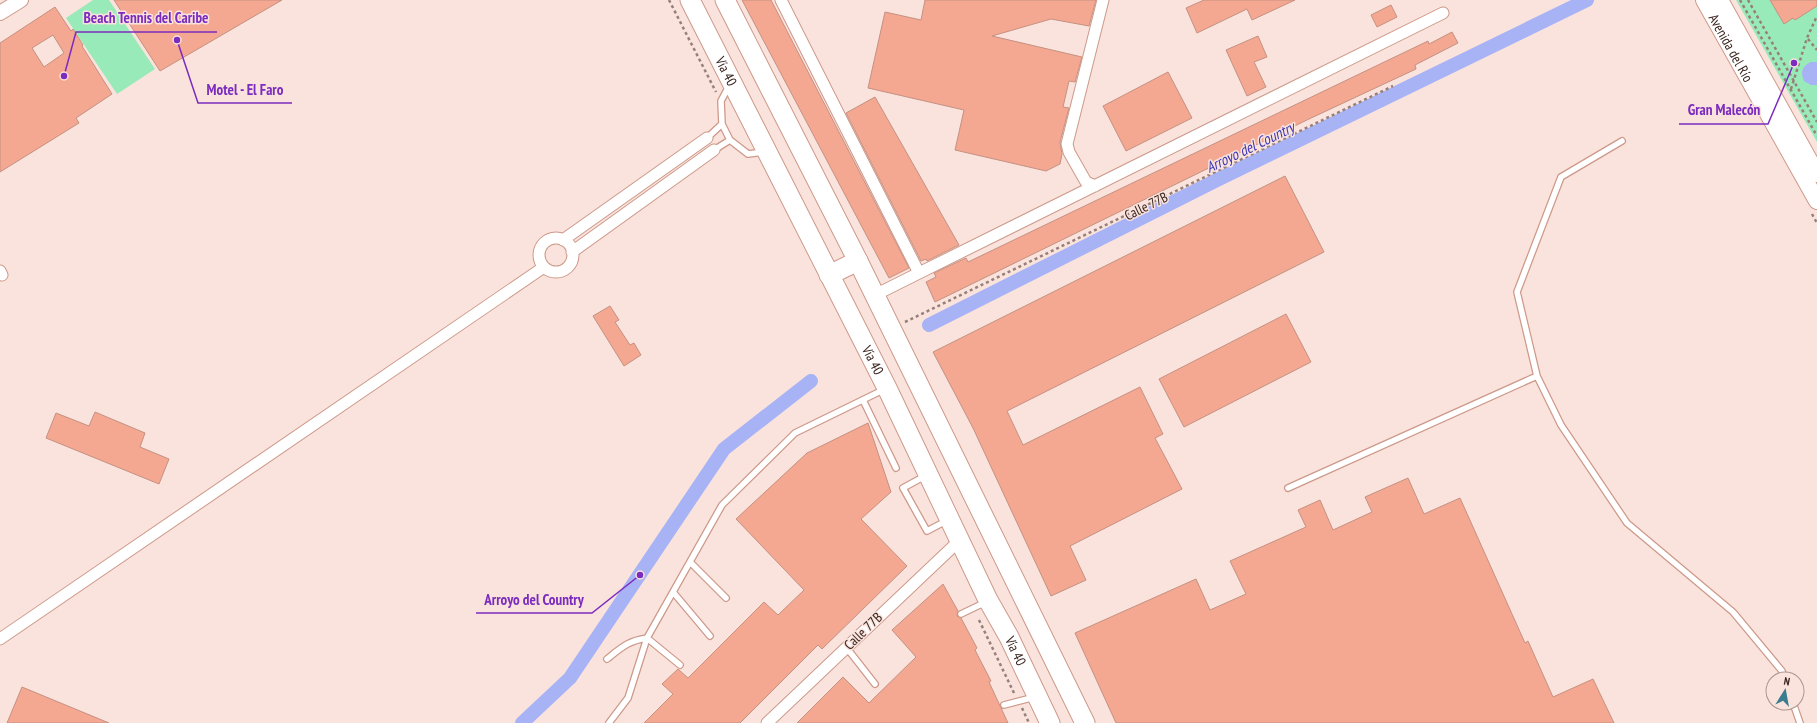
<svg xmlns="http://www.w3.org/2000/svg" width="1817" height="723" font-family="'PT Sans Narrow',sans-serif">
  <rect width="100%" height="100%" fill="#fae3dc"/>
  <path fill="#99eab9" d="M93 0H109L155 69 117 94 66 18Z
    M1736 0H1817V142Z"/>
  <path fill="#a8b3f6" d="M1811 62H1817V85H1811L1804 81C1800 72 1802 66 1811 62Z"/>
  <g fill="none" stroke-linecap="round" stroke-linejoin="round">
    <path stroke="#a8b3f6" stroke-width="14" d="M929 325 1217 180 1587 0
      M522 723 570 678 724 449 811 381"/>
  </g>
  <path fill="#f4a791" stroke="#c59182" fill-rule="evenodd" d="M114 0H282L160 71Z
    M742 0H771L909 268 889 278Z
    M925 0H1096L1089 26 1051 19 992 36 1082 57 1075 82 1069 81 1063 107 1069 108 1060 142 1062 154 1060 164 1046 171 955 150 964 110 868 88 885 12 921 20Z
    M1204 0H1295L1252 20 1247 9 1197 33 1186 8Z
    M1770 0H1817V6L1795 20 1793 18 1784 24Z
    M1391 5 1397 17 1377 27 1371 15Z
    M55 7 71 31 73 29 83 45 82 46 112 94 76 118 79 123 0 172V43ZM53 35 64 53 44 67 32 48Z
    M1452 32 1458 43 1415 65 1416 69 1309 119 935 302 926 282 936 277 934 273 966 258 968 262 1428 41 1429 44Z
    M1258 36 1267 57 1254 62 1266 87 1247 96 1226 50Z
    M1168 72 1192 118 1126 151 1103 106Z
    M875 97 959 245 927 261 926 259 921 261 846 113Z
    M1285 176 1324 252 1007 411 1023 445 1140 387 1163 434 1155 438 1182 489 1070 546 1086 580 1051 596 973 428 933 352Z
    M610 306 619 320 615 322 630 345 634 343 641 355 624 366 593 316Z
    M1286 314 1311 362 1184 427 1159 379Z
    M95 412 145 433 140 447 169 459 159 484 46 438 56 413 89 426Z
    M868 423 891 492 861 519 907 566 822 649 818 645 740 723H644L673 694 662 684 678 669 688 678 764 602 778 615 804 590 736 519 807 453Z
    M1408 478 1424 514 1460 498 1525 643 1528 641 1553 697 1593 679 1614 723H1116L1075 633 1196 579 1210 610 1246 594 1230 561 1306 527 1298 510 1320 500 1333 530 1372 512 1365 497Z
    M943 584 958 611 957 616 961 618 977 648 975 650 991 681 989 682 1008 723H797L843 677 869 703 916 657 892 630Z
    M22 687 109 723H7Z"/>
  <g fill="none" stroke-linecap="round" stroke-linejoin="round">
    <defs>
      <path id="service" d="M722 124 730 140
        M707 138 722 124 721 101 729 86
        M714 150 730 140 748 154 764 152
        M1537 376 1517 292 1561 177 1622 141
        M863 400 896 468
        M925 476 903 488 927 531 946 521
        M1288 488 1537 376 1561 425 1627 523 1733 612 1782 671 1784 679
        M690 562 726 598
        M673 592 710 636
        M961 614 986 602
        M846 647 875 684
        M607 659C622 647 628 641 647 638L680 665
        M1793 703 1800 723
        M1004 705 1035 697
        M609 723 628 698 647 638 722 505 795 433 885 389"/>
      <path id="minor" d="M781 0 919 273 1443 13
        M1095 186 1086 182 1069 152 1067 144 1103 0
        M539 255a17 17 0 1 1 34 0a17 17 0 1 1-34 0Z
        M563 240 707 138
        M572 252 714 150
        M0 271 2 275
        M875 295 919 273
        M0 639 544 267
        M767 723 960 540"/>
      <path id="tertiary" d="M0 13 21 0"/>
      <g id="secondary">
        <path id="s1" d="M1704 0 1817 201"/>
        <path d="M1720 0 1817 174"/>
      </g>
      <g id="trunk">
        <path id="s2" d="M690 0 887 388 988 600 1009 637 1050 723"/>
        <path d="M725 0 858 261 1085 723"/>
        <path d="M829 275 858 261"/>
      </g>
    </defs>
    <use href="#service" stroke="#cd998a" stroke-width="8"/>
    <use href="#minor" stroke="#cd998a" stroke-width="13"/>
    <use href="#tertiary" stroke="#cd998a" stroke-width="16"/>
    <use href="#secondary" stroke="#cd998a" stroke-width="18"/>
    <use href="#trunk" stroke="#cd998a" stroke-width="21"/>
    <path stroke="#968079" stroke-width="2.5" stroke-dasharray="3 3" stroke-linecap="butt" d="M669 0 716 92
      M1740 0 1817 136
      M1748 0 1817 122
      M1808 39 1817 50
      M1791 89 1807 38 1817 16
      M1812 214 1817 223
      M905 322 1393 86
      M979 620 1014 693
      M1022 708 1029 723"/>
    <use href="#service" stroke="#fff" stroke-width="5.5"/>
    <use href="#minor" stroke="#fff" stroke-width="11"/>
    <use href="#tertiary" stroke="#fff" stroke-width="14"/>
    <use href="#secondary" stroke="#fff" stroke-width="16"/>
    <use href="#trunk" stroke="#fff" stroke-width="19"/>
  </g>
  <g text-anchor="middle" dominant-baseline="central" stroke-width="3" stroke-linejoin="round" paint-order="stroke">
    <g font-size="14" fill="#3a251f" stroke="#fae3dc">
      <text stroke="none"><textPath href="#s1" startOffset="55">Avenida del Río</textPath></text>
      <text stroke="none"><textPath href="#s2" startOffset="80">Vía 40</textPath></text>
      <text transform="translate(1146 206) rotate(-26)">Calle 77B</text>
      <text stroke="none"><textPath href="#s2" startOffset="404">Vía 40</textPath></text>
      <text transform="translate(863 631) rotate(-44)">Calle 77B</text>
      <text stroke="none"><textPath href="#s2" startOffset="728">Vía 40</textPath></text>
    </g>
    <g font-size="15" font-style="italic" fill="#3c36b5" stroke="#fae3dc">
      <text transform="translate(1250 147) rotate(-26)">Arroyo del Country</text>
    </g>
  </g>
  <path fill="none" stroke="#7b2cbf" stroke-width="1.5" d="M64 76L76 32H217M177 40L198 103H292M1794 63L1768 124H1679M640 575L592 613H476"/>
  <g fill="#7b2cbf" stroke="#fae3dc" stroke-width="1.5">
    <circle cx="64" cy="76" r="4"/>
    <circle cx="177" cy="40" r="4"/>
    <circle cx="1794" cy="63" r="4"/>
    <circle cx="640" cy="575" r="4"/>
  </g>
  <g font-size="15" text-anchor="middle" font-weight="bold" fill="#7b2cbf" stroke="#fae3dc" stroke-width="3" stroke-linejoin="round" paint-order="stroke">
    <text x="146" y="23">Beach Tennis del Caribe</text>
    <text x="245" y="95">Motel - El Faro</text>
    <text x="1724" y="115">Gran Malecón</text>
    <text x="534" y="605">Arroyo del Country</text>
  </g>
  <g transform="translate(1785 691) rotate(11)"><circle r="19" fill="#fae3dc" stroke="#ad9790"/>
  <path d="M0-3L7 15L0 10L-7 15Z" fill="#3b7d8e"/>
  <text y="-6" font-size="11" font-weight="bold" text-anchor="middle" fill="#3a251f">N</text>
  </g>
</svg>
